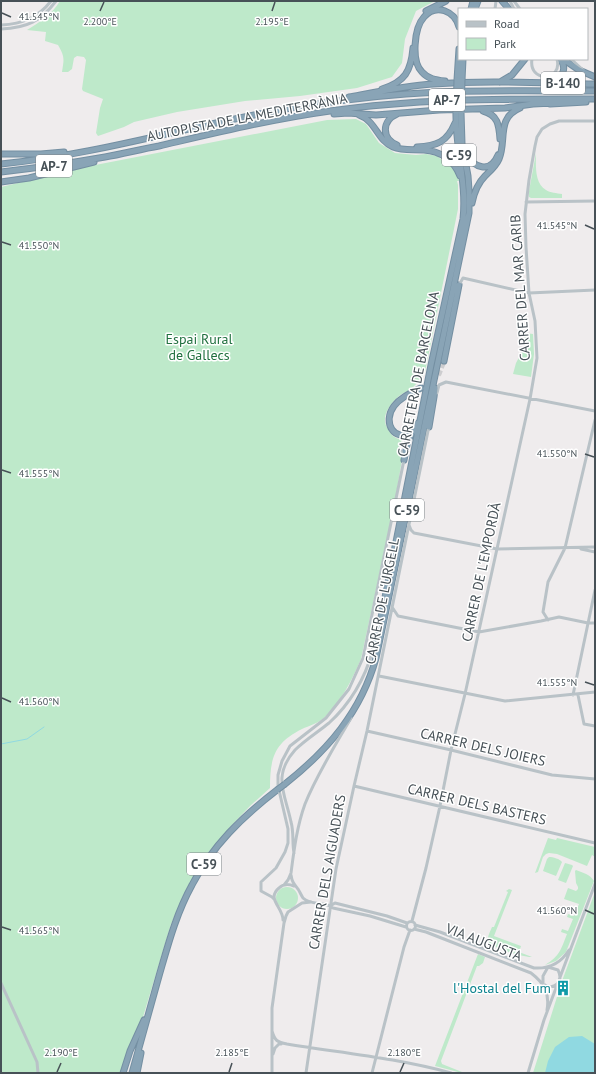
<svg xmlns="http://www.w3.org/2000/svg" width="596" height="1074" font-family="'PT Sans',sans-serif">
  <rect width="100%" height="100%" fill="#efeced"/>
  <path fill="#bee9ca" d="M60 1H435L416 11 405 39 402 63 392 77 357 88 300 96 245 101 177 112 134 122 124 127 98 136 96 133 100 108 103 99 83 91 82 89 86 60 84 57 77 56 74 58 72 69 68 72H62C64 59 65 57 58 45L45 41 46 32 27 30C40 22 52 14 60 1Z
    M356 119 366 124 379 143 395 153 416 155 426 154 437 156 442 160 444 159C452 166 457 170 459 181H457L458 185V209L425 372C421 378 417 384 411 389 407 392 402 393 398 397 389 405 380 418 388 429 393 437 393 437 402 440L397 450 402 460 394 506 361 659C352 680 341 702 324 718 318 723 309 726 302 729 274 743 270 758 270 788L250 806 230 827 208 854 187 888 171 924 140 1027 121 1073H1V187L85 167 327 120Z
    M536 153C536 165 534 183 546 190 550 193 557 193 562 194V198H531L529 197V191Z
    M525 333 533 334 534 354 531 377 513 374 516 363 524 348Z
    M548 838 556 840 557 838 595 847V857L592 855 587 866 557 854 549 853 546 854 543 857 538 872 535 873Z
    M549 857C553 857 560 859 562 862L556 876 543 871 547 859Z
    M565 863 572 865 573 866 566 883 558 880Z
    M576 870C583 873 590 874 594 881L566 952 556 961 545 965C560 956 561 949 567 934L561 932 562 929 568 931 573 919 567 917 568 914 574 916 579 904 564 899 568 888 576 891 578 889V887L576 883 575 871Z
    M276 898a11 11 0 1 1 22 0a11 11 0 1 1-22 0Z
    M509 889 512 890 494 936 521 946 519 952 532 957C525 958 493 948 489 943 486 938 490 932 492 927H494L508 892 506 891Z
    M595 892V1073H533L562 981Z
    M478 954 485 957 483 963 479 966H477L441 1061 442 1064 462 1072 467 1073H462L435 1066Z"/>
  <path fill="#90d9e1" d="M582 1036 595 1044V1073H545L548 1061 555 1047 569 1037Z"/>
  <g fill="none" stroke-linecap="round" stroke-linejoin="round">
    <path stroke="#90d9e1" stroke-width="1" d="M1 744 27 739 44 727"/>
    <path stroke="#cdcdcf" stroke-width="5" stroke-dasharray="5 2.5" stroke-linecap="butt" d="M433 380 439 374 444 361"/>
    <defs>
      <path id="highway" d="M502 1 509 9
        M471 9 473 1
        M475 9 478 1
        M426 11 446 1
        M563 59 579 70 595 77
        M457 80 459 49
        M462 80 463 59
        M445 81C436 80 428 79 422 72 411 61 414 28 424 17 436 3 455 11 459 27
        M550 81C562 79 568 69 560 59
        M500 82 512 75 525 59
        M382 89C405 82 411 71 413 48
        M349 97C376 92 405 86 433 84 487 80 541 83 595 84
        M550 104 586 102
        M483 111C498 115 499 125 500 139
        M334 114 348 113 376 115 439 110 505 108 533 104 553 103
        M397 114C381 121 382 139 397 145
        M359 115C376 121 377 140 393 147 403 151 413 149 424 150 440 151 454 160 460 176
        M417 147C437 146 447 142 455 123
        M465 153C474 168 490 174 498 155
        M1 154H41L64 152
        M1 164C103 154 202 122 303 106 348 99 393 94 438 92 490 90 543 91 595 91
        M1 172C36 168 71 163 105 157 123 154 141 149 159 146 215 133 272 119 330 111 418 98 506 99 595 99
        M1 182 29 178 94 162
        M472 203C474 193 478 183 485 176 490 171 496 166 499 159 507 140 496 118 520 108
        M444 361 459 285
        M429 427 434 397 435 388
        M412 432C394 443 382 422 394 406 401 397 411 393 421 388
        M404 460 408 440 418 423
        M374 653 431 365 463 219C467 182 455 149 456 112
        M285 784C328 750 361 712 376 658L469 213V190L468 176 462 144 461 112
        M123 1073 130 1051 144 1020
        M132 1073C141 1041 150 1008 159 976 168 945 176 914 192 885 212 846 242 817 277 790
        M137 1073 141 1053"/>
    </defs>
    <use href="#highway" stroke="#748fa2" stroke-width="7"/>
    <path stroke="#b9c2c7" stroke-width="3" d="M510 1 514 9
      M514 1 520 9
      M495 9 496 1
      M1 25C22 24 38 18 51 1
      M1 29C27 28 41 21 56 1
      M532 59C528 83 563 82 557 59
      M571 59 583 70
      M526 202 595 201
      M459 285 463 278 529 293 595 290
      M437 393 439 385 446 382 595 411
      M409 525 411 530 414 533 497 549 595 547
      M581 549 595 552
      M392 607 398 616 479 632 541 621 559 617 588 623H595
      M548 620 543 612 548 582 565 548 595 420
      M379 676 505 701 595 692
      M573 695 595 590
      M578 695 584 724 595 726
      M367 731 451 750 552 775 595 779
      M354 786 595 843
      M294 853C292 843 294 832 291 822 285 793 272 776 295 750 305 740 318 732 329 723 351 703 365 678 373 650
      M291 875C292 882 294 884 298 889 300 892 301 895 303 898 311 906 326 901 333 908L370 916 406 927
      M284 885 288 880 291 873C294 850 297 826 305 804 317 774 335 746 351 718
      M274 899 272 897 261 891V882L276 868 285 852 288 843V829L278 786V775L282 761 290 746 326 718 349 689 363 658 404 460 401 451
      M330 906 335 903 387 916 407 923
      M283 920C283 907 266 899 279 888 283 884 289 884 294 886
      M412 921 426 868 440 806 451 750 465 694 530 399 537 358 535 321 529 293 526 247 525 214 529 180 535 146 537 137 542 129 550 124 559 121H595
      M406.5 926a4.5 4.5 0 1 1 9 0a4.5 4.5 0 1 1-9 0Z
      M415 925 440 932 534 968C549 969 561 963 569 950
      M414 929 426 932 531 973C544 983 550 993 547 1010
      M548 967 558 970C564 982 554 991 543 984V976Z
      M1 983 37 1062 38 1073
      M272 1031C275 1041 277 1042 287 1044 342 1053 397 1058 451 1073
      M273 1054 275 1048 279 1044H281
      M272 1073V1008L284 923 286 916 288 912 302 903 311 902
      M306 1073 336 869 354 786 367 731 429 426
      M372 1073 404 947 410 930
      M528 1073 544 1020 595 884"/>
    <use href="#highway" stroke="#89a4b6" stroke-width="5"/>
    <defs>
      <path id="highway-bridge" d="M456 112 457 80
        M461 112 462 80
        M277 790 285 784"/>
    </defs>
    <use href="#highway-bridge" stroke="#748fa2" stroke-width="7" stroke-linecap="butt"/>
    <use href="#highway-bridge" stroke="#89a4b6" stroke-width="5"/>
  </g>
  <path fill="none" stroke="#475157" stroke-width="1.5" d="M100 11 104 2M272 11 275 2M2 13 11 17M585 225 594 229M2 242 11 245M585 454 594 457M2 470 11 473M585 682 594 685M2 698 11 702M585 910 594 914M2 927 11 930M57 1072 61 1063M229 1072 232 1063M400 1072 404 1063"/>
  <defs>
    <symbol id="building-bare" viewBox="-9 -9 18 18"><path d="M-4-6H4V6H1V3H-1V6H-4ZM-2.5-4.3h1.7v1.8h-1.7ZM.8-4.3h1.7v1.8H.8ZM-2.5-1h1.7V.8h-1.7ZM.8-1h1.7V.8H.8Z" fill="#0f9aa8" stroke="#fff" stroke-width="2.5" paint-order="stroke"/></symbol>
  </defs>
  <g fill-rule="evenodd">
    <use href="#building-bare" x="552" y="977" width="22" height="22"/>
  </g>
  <g text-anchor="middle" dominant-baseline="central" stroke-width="3" stroke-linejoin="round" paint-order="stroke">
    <g fill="#fff" stroke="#7e8589" stroke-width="1">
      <rect x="541" y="72" width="44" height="22" rx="3"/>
      <rect x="429" y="89" width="36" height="22" rx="3"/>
      <rect x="442" y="144" width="34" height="22" rx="3"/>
      <rect x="36" y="155" width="36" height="22" rx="3"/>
      <rect x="390" y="499" width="34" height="22" rx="3"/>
      <rect x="187" y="853" width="34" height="22" rx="3"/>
    </g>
    <g font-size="13" font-weight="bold" fill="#475157">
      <text x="563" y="83">B-140</text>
      <text x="447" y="100">AP-7</text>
      <text x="459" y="155">C-59</text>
      <text x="54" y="166">AP-7</text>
      <text x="407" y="510">C-59</text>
      <text x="204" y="864">C-59</text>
    </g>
    <g font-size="14" fill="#475157" stroke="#fff">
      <text transform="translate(247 117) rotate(-11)">AUTOPISTA DE LA MEDITERRÀNIA</text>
      <text transform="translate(520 288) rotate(-94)">CARRER DEL MAR CARIB</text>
      <text transform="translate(418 374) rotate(-79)">CARRETERA DE BARCELONA</text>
      <text transform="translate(481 572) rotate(-78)">CARRER DE L'EMPORDÀ</text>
      <text transform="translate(382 601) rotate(-79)">CARRER DE L'URGELL</text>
      <text transform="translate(483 747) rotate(13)">CARRER DELS JOIERS</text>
      <text transform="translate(477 804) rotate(13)">CARRER DELS BASTERS</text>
      <text transform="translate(327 872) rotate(-80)">CARRER DELS AIGUADERS</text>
      <text transform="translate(484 942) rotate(21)">VIA AUGUSTA</text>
    </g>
    <g font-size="14" fill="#20703f" stroke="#fff">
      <text x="199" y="339">Espai Rural<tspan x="199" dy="16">de Gallecs</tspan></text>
    </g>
    <g font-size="14" fill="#0d838f" stroke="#fff" text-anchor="end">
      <text x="551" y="988">l'Hostal del Fum</text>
    </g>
  </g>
  <g font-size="10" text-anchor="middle" fill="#475157" stroke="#fff" stroke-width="3" stroke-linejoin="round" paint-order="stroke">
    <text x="39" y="20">41.545°N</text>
    <text x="100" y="25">2.200°E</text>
    <text x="272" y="25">2.195°E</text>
    <text x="557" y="229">41.545°N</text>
    <text x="39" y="249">41.550°N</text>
    <text x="557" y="457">41.550°N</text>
    <text x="39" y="477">41.555°N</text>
    <text x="557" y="686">41.555°N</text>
    <text x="39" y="705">41.560°N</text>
    <text x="557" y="914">41.560°N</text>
    <text x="39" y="934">41.565°N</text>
    <text x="61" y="1056">2.190°E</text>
    <text x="232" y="1056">2.185°E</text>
    <text x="404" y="1056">2.180°E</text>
  </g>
  <rect width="596" height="1074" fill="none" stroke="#475157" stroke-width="4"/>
  <rect x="458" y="8" width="130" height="52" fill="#ffffff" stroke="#b5b9bc"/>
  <rect x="466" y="21" width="20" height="6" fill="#b9c2c7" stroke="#b5b9bc"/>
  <text x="494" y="28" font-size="12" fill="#475157">Road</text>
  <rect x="466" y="38" width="20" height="12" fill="#bee9ca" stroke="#b5b9bc"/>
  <text x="494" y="48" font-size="12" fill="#475157">Park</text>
</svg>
